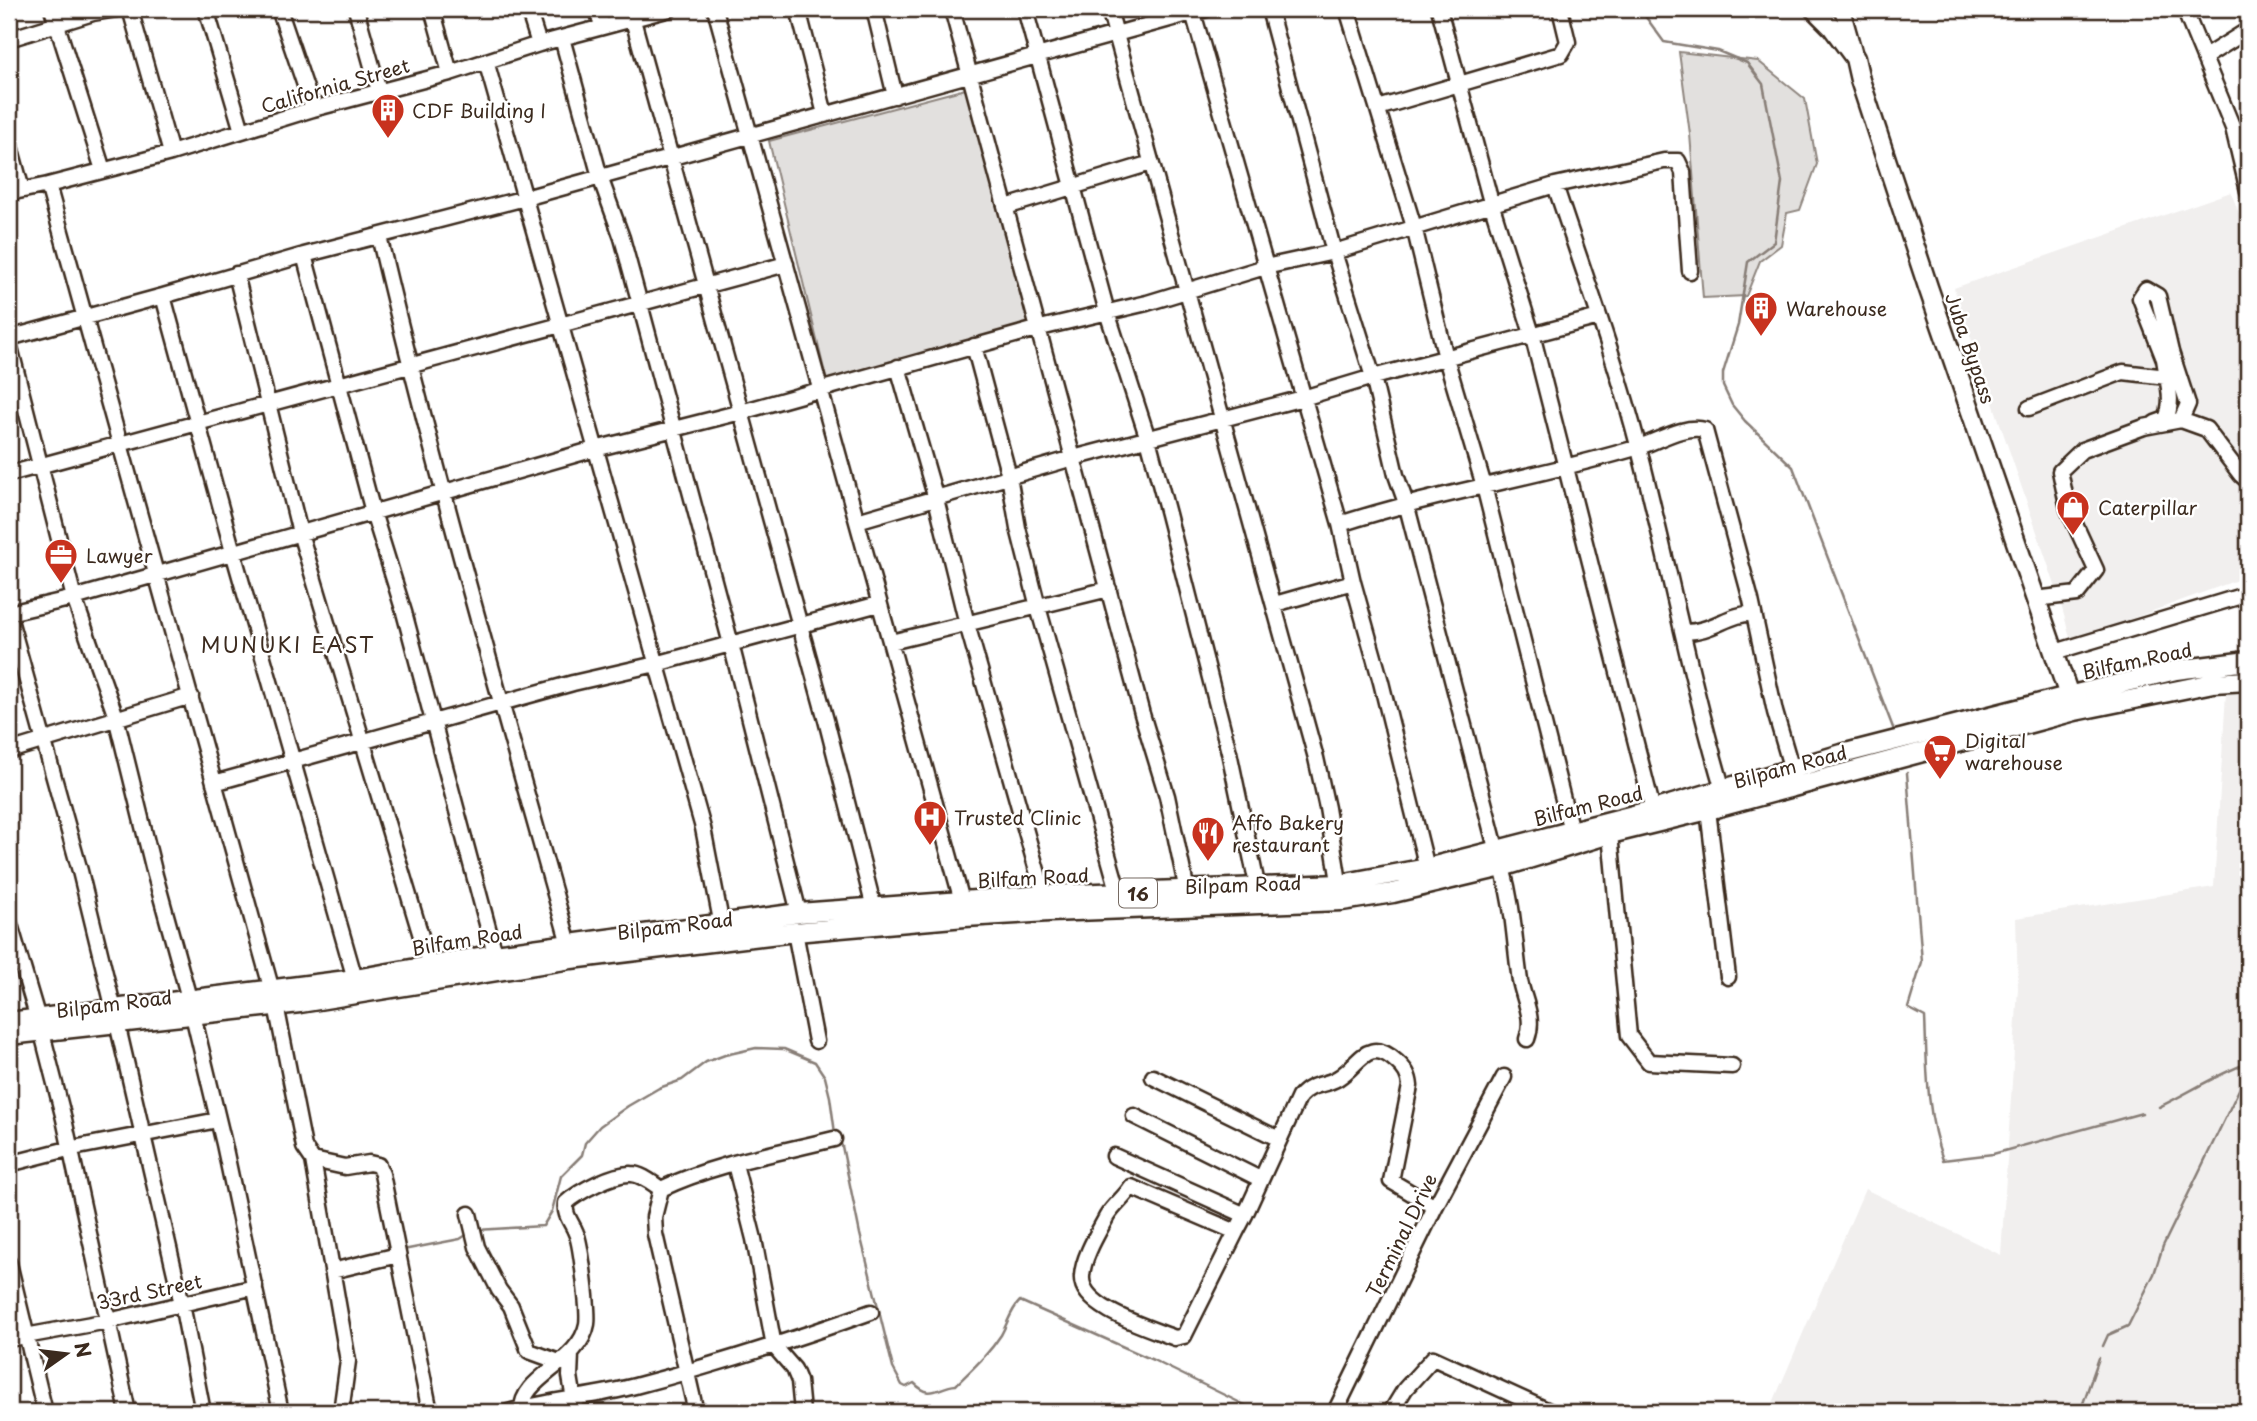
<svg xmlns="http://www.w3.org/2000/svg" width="2257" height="1421" font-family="'Playpen Sans',sans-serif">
  <rect width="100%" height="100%" fill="#fff"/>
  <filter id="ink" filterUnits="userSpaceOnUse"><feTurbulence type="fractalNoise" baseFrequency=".0143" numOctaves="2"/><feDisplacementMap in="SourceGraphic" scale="14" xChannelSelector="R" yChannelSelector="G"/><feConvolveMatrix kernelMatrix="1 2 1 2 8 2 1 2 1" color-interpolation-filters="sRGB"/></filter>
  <g filter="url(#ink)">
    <path fill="#f1efee" d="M2231 192 2248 238V576L2071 641 2059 597 1954 288Z
      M2226 693H2248V1412H1769L1865 1189 2001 1255 2018 988 2016 918 2214 887Z"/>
    <path fill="#e2e0de" stroke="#8e857e" stroke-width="2" d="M1679 52 1758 61 1805 99 1817 164 1800 210 1787 213 1781 245 1760 261 1746 296 1703 298 1690 134Z
      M969 88 1033 330 828 386 769 141Z"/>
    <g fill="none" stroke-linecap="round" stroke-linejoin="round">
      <path stroke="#887e77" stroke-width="2.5" d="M1640 9 1664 42 1718 51 1747 63 1763 84 1782 182 1774 242 1748 262 1738 325 1723 373V386L1732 405 1745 421 1793 467 1895 733
        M1907 773 1922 962 1908 1008 1925 1017C1927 1064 1926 1114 1943 1160L1993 1154 2142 1113
        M2159 1107C2190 1092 2217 1074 2248 1063
        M838 1139 842 1146 860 1234 893 1368 902 1385 906 1387 914 1383C932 1401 938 1386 956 1385 972 1369 988 1355 1001 1335 1008 1323 1010 1311 1020 1301L1153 1360 1259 1412
        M477 1230 543 1226 552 1211 561 1176 582 1155 585 1143 600 1126 628 1106 659 1088 682 1080 706 1062 725 1055 756 1048 784 1049 815 1062 825 1077 830 1097 835 1133
        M403 1250 460 1239 468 1234
        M2103 1346 2108 1335 2128 1326 2154 1274 2163 1246 2248 1071
        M2080 1412 2099 1358"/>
      <defs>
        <path id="minor" d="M52 9 103 170
          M130 9 171 153
          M206 9 242 131
          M279 9 313 109
          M356 9 379 91
          M432 9 450 73
          M528 9 539 44
          M597 9 602 27
          M715 9 962 901
          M798 9 825 114
          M874 9 895 96
          M952 9 1142 714 1167 796 1187 891
          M1025 9 1107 312 1148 439 1168 514 1229 752 1258 889
          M1109 9 1316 758 1327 808 1341 894
          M1192 9 1340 524 1353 582 1381 682 1427 868
          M1269 9 1334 252 1373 377 1396 475 1406 503 1496 848
          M1347 9 1414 227 1446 358 1484 486 1571 831
          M1439 9 1492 206 1532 334 1653 810
          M1842 9 1855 55
          M2184 9 2233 128 2248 191
          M633 20 826 720 874 908
          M562 38 600 177 622 238 640 304 731 644 799 913
          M9 39 93 13 117 9
          M2205 57 2248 30
          M486 61 703 828 723 931
          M1378 108 1561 54 1568 42 1560 9
          M9 142 22 190
          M48 185 276 1005 304 1147 313 1160 345 1167 369 1163 378 1165 382 1174 430 1412
          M1555 185C1584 273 1616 360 1639 449 1668 562 1690 678 1723 790
          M9 193 48 185 171 153 313 109 450 73 539 44 670 9
          M1006 207 1151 163
          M379 236C435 474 503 709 569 944
          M304 255 373 512 404 612 495 954
          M236 274 300 533 430 966
          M163 296 233 552 355 979
          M9 338 163 296 304 255 525 198 1206 9
          M9 343 74 598 116 717 155 875 190 1002
          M974 346 1009 476 1018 528 1038 607 1119 894
          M898 367 936 499 967 624 1044 895
          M2029 408 2123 372 2167 377 2164 359 2140 298 2146 289 2158 296 2171 352 2188 404 2181 420
          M2155 423 2166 419C2172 405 2170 392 2167 377
          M9 474 786 264
          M857 521 1073 458 1303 398 1373 377 1599 317
          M1340 524C1438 492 1540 477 1639 447 1658 441 1685 424 1705 430L1751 600 1775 712 1792 770
          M2035 599 2077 594 2096 570 2068 509 2060 471 2082 450 2144 427 2181 420 2206 429 2241 475 2248 481
          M1275 604 1353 582
          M9 613 74 598 595 449 741 412 1040 328 1147 303 1265 267 1334 252 1555 185 1664 161H1678L1683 172 1690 271
          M9 616 80 871 114 1010
          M1683 632C1712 633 1730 612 1754 614
          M891 642 1109 589
          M2055 652 2248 594
          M9 751 191 696
          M214 783 573 683 656 664 879 604
          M1708 810 1728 977
          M1610 834 1629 1036 1649 1062 1732 1066
          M1502 867C1514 908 1514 940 1520 981 1524 1001 1535 1018 1527 1039
          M9 921 38 1019
          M795 932 816 1041
          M193 1015 224 1144 281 1412
          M117 1023 182 1304 203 1412
          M42 1033 64 1119 128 1412
          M1153 1077 1279 1139
          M1134 1116 1260 1179
          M1114 1156 1245 1215
          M313 1160 348 1361 341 1412
          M9 1164 68 1149 218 1120
          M735 1164 754 1239 774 1346 794 1369 799 1381 802 1412
          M469 1214 477 1247 499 1290 511 1306 529 1351 562 1363
          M1236 1232 1131 1187C1124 1198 1114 1205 1107 1216 1098 1233 1083 1257 1082 1276 1079 1308 1150 1328 1175 1338L1184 1336 1236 1232 1245 1215 1299 1097C1312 1082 1323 1087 1338 1078 1360 1065 1367 1035 1397 1062 1405 1069 1409 1075 1410 1086L1391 1181 1435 1207
          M9 1263 45 1412
          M332 1271 398 1255
          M9 1339 108 1321 255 1287
          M571 1354 570 1376 576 1412
          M508 1412C549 1400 593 1397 635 1386 715 1365 793 1340 871 1312
          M522 1412C519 1377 580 1364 587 1324 589 1313 581 1243 576 1233 572 1222 564 1216 566 1203 579 1191 614 1173 631 1174 642 1174 652 1183 661 1189
          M696 1412 655 1234 654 1217 661 1189C713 1164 778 1153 834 1139
          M1335 1412 1435 1207 1504 1077
          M1391 1412 1405 1389 1433 1358 1551 1412"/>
        <path id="major" d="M1814 9 1832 27 1855 58 1860 80 1928 287 2073 707
          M9 1022 355 979 495 954 799 913 1044 895 1340 884 1427 868 1653 810 1842 754 2068 696 2176 670 2248 661
          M9 1035 300 1003 571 959 795 932 965 917 1049 912 1342 901 1393 893 1502 867 1610 834 1708 810 2075 711 2213 683 2248 681"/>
      </defs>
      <use href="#minor" stroke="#3b2a1e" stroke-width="19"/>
      <use href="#major" stroke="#3b2a1e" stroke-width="23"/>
      <use href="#minor" stroke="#fff" stroke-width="14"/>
      <use href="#major" stroke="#fff" stroke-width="18"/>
    </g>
  </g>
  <defs>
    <symbol id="building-pin" viewBox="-11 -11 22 30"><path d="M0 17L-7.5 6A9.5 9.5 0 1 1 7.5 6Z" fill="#c8321e" stroke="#fff"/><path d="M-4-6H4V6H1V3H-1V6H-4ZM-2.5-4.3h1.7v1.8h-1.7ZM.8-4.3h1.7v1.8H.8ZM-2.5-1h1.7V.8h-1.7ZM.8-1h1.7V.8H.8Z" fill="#fff"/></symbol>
    <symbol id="shop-pin" viewBox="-11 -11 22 30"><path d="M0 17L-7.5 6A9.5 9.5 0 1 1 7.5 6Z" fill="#c8321e" stroke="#fff"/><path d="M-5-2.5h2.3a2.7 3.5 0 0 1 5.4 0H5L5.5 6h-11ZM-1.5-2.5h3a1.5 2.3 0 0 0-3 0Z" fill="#fff"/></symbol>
    <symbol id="office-pin" viewBox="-11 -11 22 30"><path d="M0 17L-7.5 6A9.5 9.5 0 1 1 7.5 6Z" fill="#c8321e" stroke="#fff"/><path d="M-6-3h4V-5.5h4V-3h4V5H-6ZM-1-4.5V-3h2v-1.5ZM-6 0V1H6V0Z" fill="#fff"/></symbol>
    <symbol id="supermarket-pin" viewBox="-11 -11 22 30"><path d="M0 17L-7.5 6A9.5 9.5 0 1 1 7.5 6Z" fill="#c8321e" stroke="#fff"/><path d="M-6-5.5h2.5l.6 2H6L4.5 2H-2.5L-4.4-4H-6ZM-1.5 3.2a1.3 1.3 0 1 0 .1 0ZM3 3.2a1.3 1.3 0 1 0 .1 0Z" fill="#fff"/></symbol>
    <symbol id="hospital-pin" viewBox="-11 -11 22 30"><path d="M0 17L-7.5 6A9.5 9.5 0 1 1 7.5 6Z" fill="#c8321e" stroke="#fff"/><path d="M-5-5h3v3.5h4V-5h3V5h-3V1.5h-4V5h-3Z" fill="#fff"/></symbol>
    <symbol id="restaurant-pin" viewBox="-11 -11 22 30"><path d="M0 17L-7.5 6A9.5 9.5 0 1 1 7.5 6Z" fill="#c8321e" stroke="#fff"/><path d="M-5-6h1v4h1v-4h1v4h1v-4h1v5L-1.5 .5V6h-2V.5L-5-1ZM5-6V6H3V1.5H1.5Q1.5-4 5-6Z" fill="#fff"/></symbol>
  </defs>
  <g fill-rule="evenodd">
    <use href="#building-pin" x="369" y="91" width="38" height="52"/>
    <use href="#building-pin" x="1742" y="289" width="38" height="52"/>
    <use href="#shop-pin" x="2054" y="488" width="38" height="52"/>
    <use href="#office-pin" x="42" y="536" width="38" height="52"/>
    <use href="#supermarket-pin" x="1921" y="732" width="38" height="52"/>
    <use href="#hospital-pin" x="911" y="798" width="38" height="52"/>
    <use href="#restaurant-pin" x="1189" y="814" width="38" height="52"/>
  </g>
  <g text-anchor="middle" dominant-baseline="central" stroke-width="5" stroke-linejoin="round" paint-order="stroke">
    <rect fill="#fff" stroke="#766a62" stroke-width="2" x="1119" y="878.5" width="38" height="29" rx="5"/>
    <g font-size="18" font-weight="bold" fill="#3b2a1e">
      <text x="1138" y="893">16</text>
    </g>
    <g font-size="19" fill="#3b2a1e" stroke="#fff">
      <text transform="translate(335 85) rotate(-16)">California Street</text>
      <text transform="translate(1971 348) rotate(71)">Juba Bypass</text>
      <text transform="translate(2137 660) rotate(-12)">Bilfam Road</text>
      <text transform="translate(1790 766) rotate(-15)">Bilpam Road</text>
      <text transform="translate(1588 805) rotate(-14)">Bilfam Road</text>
      <text transform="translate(1033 877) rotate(-3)">Bilfam Road</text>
      <text transform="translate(1243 884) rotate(-2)">Bilpam Road</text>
      <text transform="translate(675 925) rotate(-7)">Bilpam Road</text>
      <text transform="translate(467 939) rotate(-9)">Bilfam Road</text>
      <text transform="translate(114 1003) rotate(-7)">Bilpam Road</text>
      <text transform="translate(1401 1235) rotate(-64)">Terminal Drive</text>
      <text transform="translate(149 1291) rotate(-12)">33rd Street</text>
    </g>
    <g font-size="19" fill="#3b2a1e" stroke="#fff" text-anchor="start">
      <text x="412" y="110">CDF Building I</text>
      <text x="1786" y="308">Warehouse</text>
      <text x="2098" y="507">Caterpillar</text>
      <text x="86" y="555">Lawyer</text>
      <text x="1965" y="740">Digital<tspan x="1965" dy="22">warehouse</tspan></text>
      <text x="954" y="817">Trusted Clinic</text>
      <text x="1232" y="822">Affo Bakery<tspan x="1232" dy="22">restaurant</tspan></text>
    </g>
    <g font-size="21" letter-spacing="2" fill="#3b2a1e" stroke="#fff">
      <text x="288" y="644">MUNUKI EAST</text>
    </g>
  </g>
  <rect width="2257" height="1421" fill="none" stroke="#fff" stroke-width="35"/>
  <rect x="18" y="18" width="2222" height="1386" fill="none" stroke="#3b2a1e" stroke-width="2.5" filter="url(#ink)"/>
  <g transform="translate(66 1354) rotate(76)" stroke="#ffffff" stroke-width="5" paint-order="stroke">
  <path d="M0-5L12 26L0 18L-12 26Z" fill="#3b2a1e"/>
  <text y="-10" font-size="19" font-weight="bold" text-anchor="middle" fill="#3b2a1e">N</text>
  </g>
</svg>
